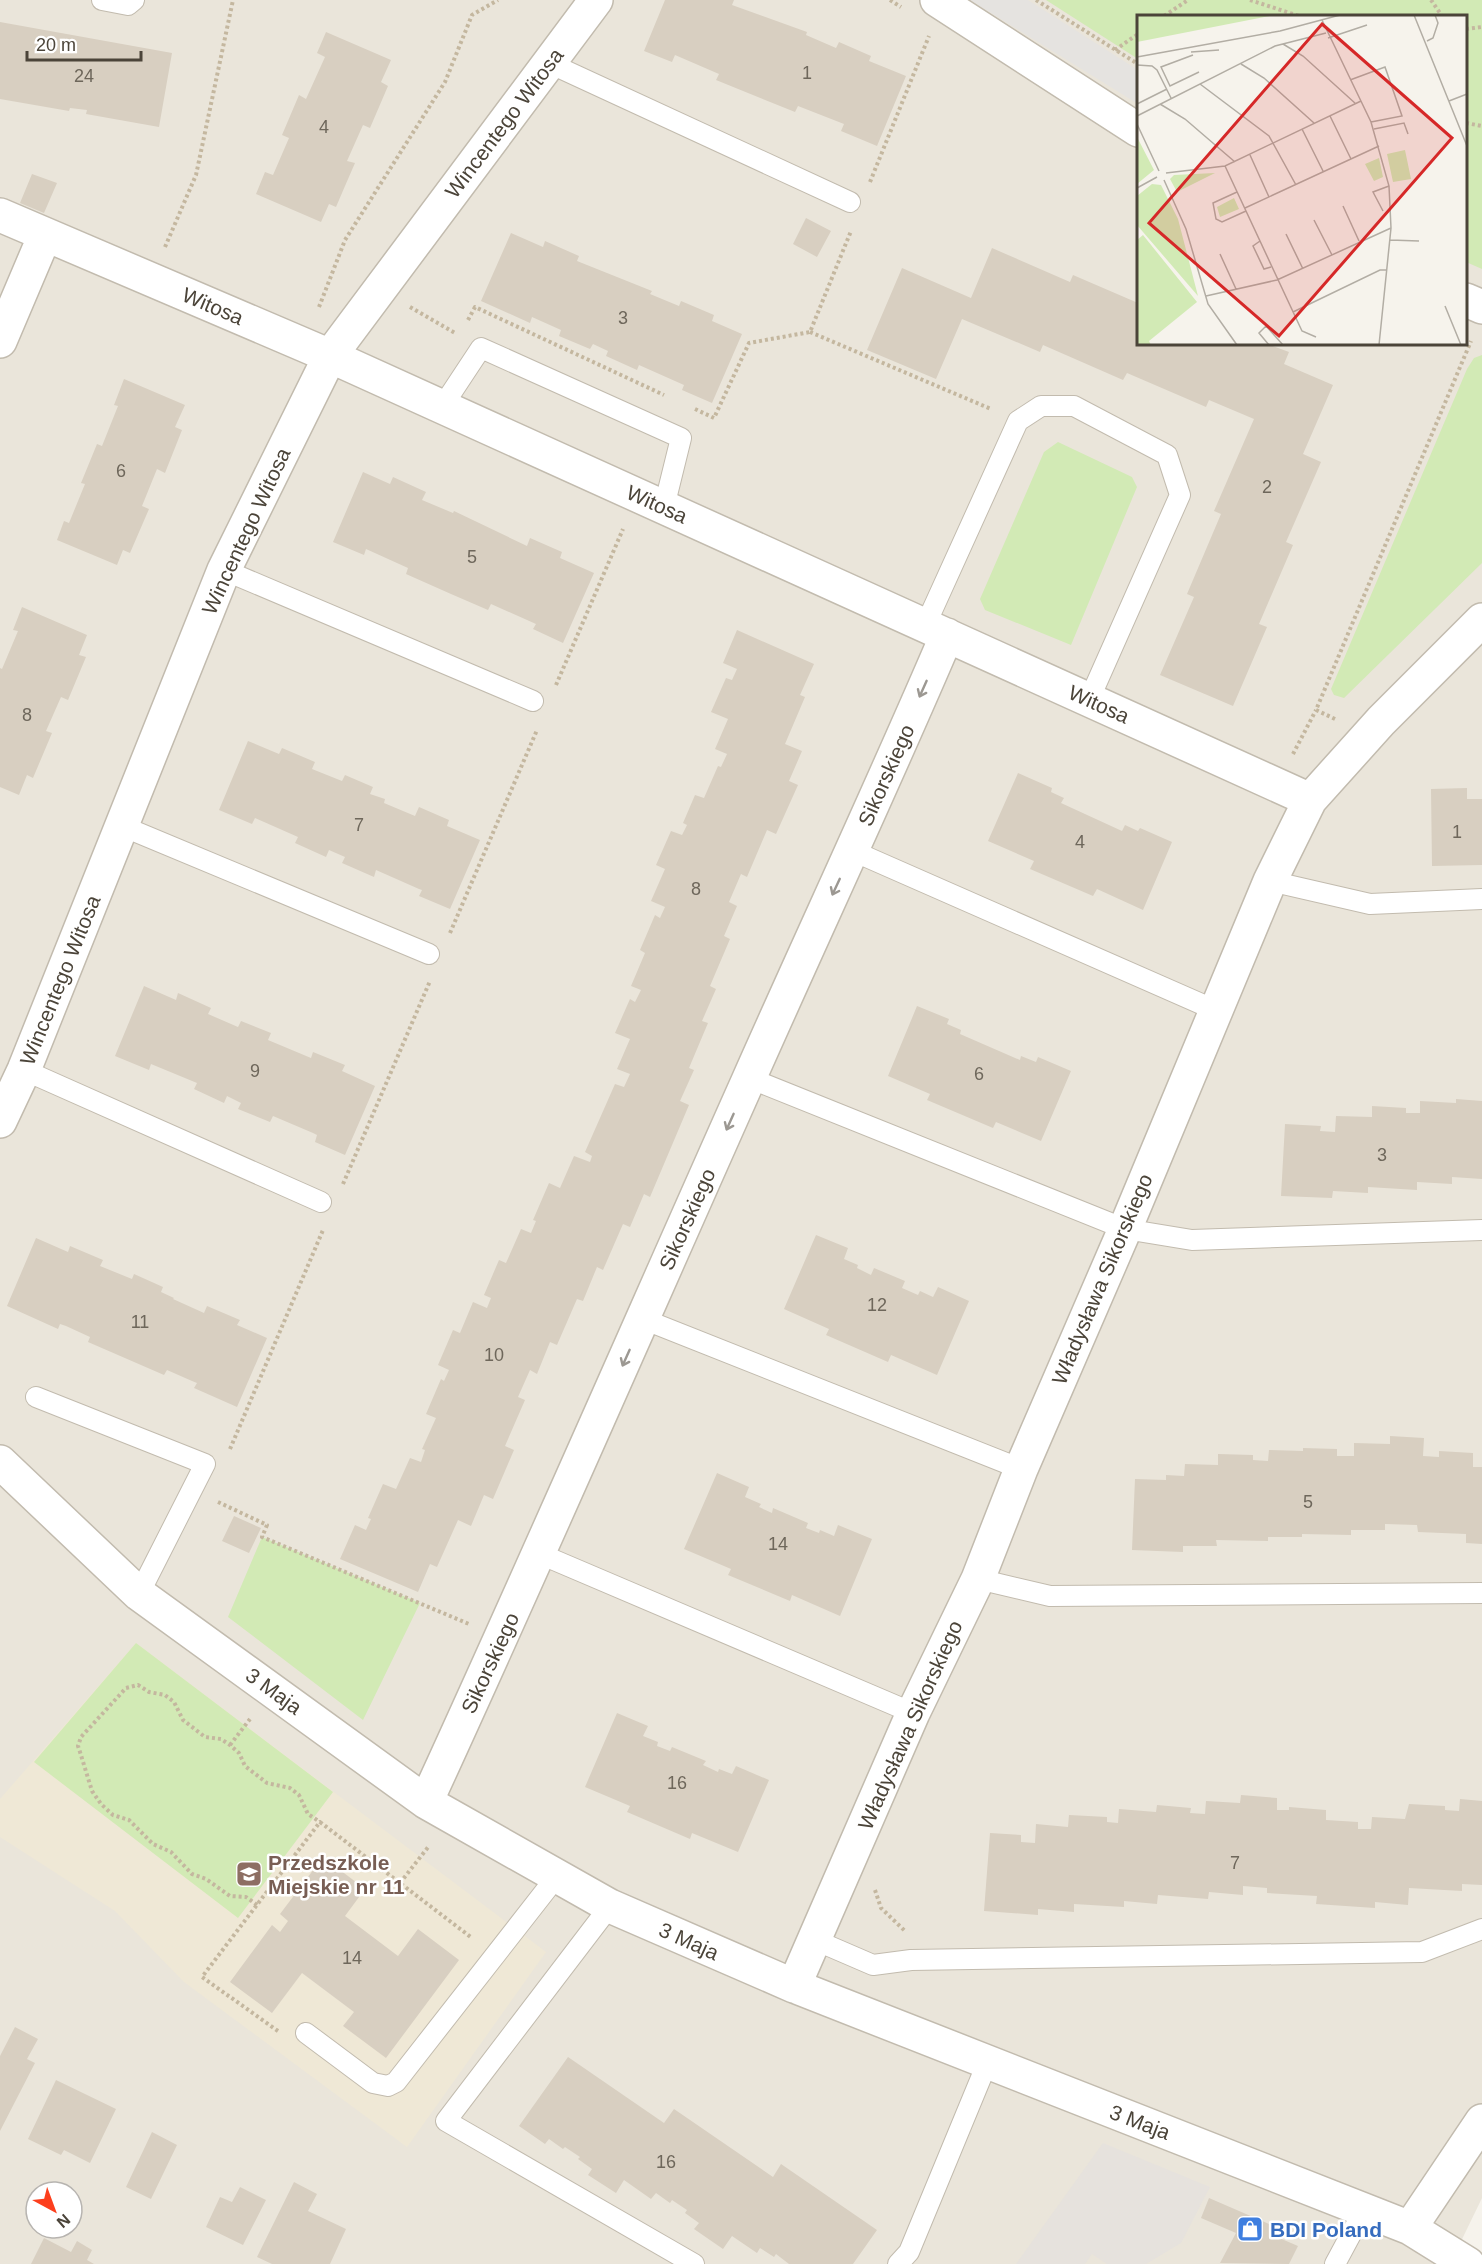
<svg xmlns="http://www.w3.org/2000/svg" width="1482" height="2264" font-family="Helvetica,sans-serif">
  <rect width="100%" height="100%" fill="#f6f3ec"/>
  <path fill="#eae5da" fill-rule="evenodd" d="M0 0H1482V2198L1450 2264H0ZM1138 16H1466V344H1138ZM36 2192H72V2228H36Z"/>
  <path fill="#e6e2dd" d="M1103 2143 1210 2187 1181 2243 1146 2264H1107L1092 2254 1085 2264H1016Z"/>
  <path fill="#efe8d6" d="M136 1643 546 1952 407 2147 184 1982 115 1911 0 1837V1799Z"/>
  <path fill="#d2eab5" d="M1046 0H1482V269L1466 262V16H1138V59Z
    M1482 355V563L1344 698 1334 695 1331 689 1467 369 1474 358Z
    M1058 442 1132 477 1137 487 1071 645 985 610 980 599 1044 452Z
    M262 1537 420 1603 363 1720 228 1617Z
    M136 1643 333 1792 238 1918 34 1762Z"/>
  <path fill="#e5e3e0" d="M970 0H1028L1138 70V104Z"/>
  <path fill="#d8cfc1" d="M665 0H734L732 5 807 32 806 35 836 48 839 42 871 56 869 61 906 76 877 146 841 131 844 124 798 106 795 112 716 80 719 74 675 55 672 62 644 51Z
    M0 22 172 53 159 127 86 114 87 110 70 108 69 111 0 99Z
    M326 32 391 60 381 82 388 86 370 128 363 125 347 161 355 163 345 186 336 207 329 204 321 222 256 194 265 172 273 175 289 138 282 135 299 95 306 99 325 57 317 53Z
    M32 174 57 183 44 213 20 203Z
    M806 218 831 231 817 257 793 244Z
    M511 233 543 247 545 241 579 256 577 261 652 291 650 294 679 306 681 301 714 315 712 321 742 334 712 403 682 390 684 385 639 365 637 370 606 356 608 351 593 344 590 349 559 336 561 330 532 317 530 323 481 301Z
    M992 248 1070 282 1073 275 1138 303V344H1267L1289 352 1284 364 1333 385 1303 454 1321 462 1286 542 1293 545 1259 624 1267 627 1233 706 1160 675 1194 597 1187 594 1221 514 1214 511 1254 419 1209 400 1206 407 1127 373 1123 380 1043 345 1040 352 962 319 936 379 867 350 902 268 971 298Z
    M124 379 185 405 175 427 182 430 165 473 157 469 142 506 149 509 130 553 123 550 117 565 57 540 64 521 69 523 85 484 81 483 97 444 102 446 118 406 114 405Z
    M363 472 390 484 393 477 426 492 422 500 453 513 454 511 527 546 530 538 562 552 560 558 594 573 563 643 533 629 536 624 491 604 488 610 451 594 406 574 408 568 366 549 364 555 333 542Z
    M22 607 87 635 79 655 86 657 68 700 61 697 46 731 52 733 33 778 27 775 19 795 0 787V668L2 669 18 631 13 630Z
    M737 630 814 664 800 695 805 697 785 744 802 751 789 781 798 785 776 834 767 830 747 877 741 874 729 902 737 906 724 936 730 939 710 986 716 989 702 1021 708 1023 689 1068 694 1070 680 1101 689 1105 650 1197 644 1194 630 1227 623 1224 603 1270 597 1267 583 1301 577 1299 557 1345 550 1342 537 1374 530 1370 518 1397 525 1400 505 1446 514 1450 493 1499 484 1495 471 1526 458 1520 437 1567 430 1564 418 1592 340 1559 355 1525 366 1530 371 1519 368 1518 383 1484 396 1489 410 1458 421 1462 425 1450 422 1449 436 1418 426 1414 441 1379 444 1381 449 1370 438 1365 453 1330 460 1333 473 1302 487 1308 491 1298 484 1295 499 1260 506 1263 521 1229 531 1233 536 1221 533 1220 549 1183 560 1188 574 1156 590 1162 592 1156 585 1152 615 1084 624 1087 630 1074 617 1069 630 1039 615 1033 630 999 635 1002 641 990 631 986 645 953 640 950 655 915 660 918 665 907 651 901 665 869 656 865 671 831 682 835 687 825 683 823 695 795 704 798 718 766 721 767 727 754 715 749 728 719 711 712 726 678 732 680 737 669 723 663Z
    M248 741 279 754 282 748 315 762 312 769 342 781 345 775 373 787 370 794 385 799 384 803 415 816 419 807 449 820 447 826 480 840 450 909 419 896 422 890 419 889 376 870 374 877 342 863 345 857 329 850 326 857 295 843 298 837 255 818 252 824 219 810Z
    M1018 773 1052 788 1051 792 1064 798 1061 803 1122 831 1125 825 1138 831 1140 828 1172 842 1143 910 1097 889 1093 896 1030 869 1034 861 988 841Z
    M1467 788V799H1482V865L1432 866 1431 789Z
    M144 986 176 1000 178 993 211 1008 208 1014 238 1027 241 1021 271 1033 268 1040 311 1058 313 1052 345 1065 342 1071 375 1086 345 1155 315 1142 317 1135 313 1133 273 1116 270 1122 238 1109 241 1103 227 1096 224 1103 194 1089 197 1083 151 1064 149 1070 115 1056Z
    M917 1006 949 1019 947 1024 961 1030 960 1034 1020 1060 1021 1056 1036 1062 1038 1057 1071 1071 1041 1141 996 1122 993 1128 927 1100 930 1094 888 1076Z
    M1456 1099 1482 1101V1179L1452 1177V1184L1417 1182V1190L1368 1187V1193L1333 1191 1332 1198 1281 1196 1285 1124 1321 1126 1320 1131 1335 1132 1336 1116 1372 1117V1106L1406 1108V1113H1420V1101L1456 1103Z
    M816 1235 848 1248 844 1259 858 1265 857 1268 871 1275 874 1268 905 1281 902 1288 918 1295 920 1291 933 1297 938 1287 969 1301 937 1375 891 1355 888 1362 826 1335 829 1329 784 1309Z
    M36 1238 68 1252 70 1246 103 1260 100 1266 132 1279 134 1274 163 1287 161 1292 174 1298 173 1299 204 1313 207 1306 240 1320 237 1325 267 1338 237 1407 194 1388 197 1383 192 1381 167 1370 164 1375 88 1342 90 1337 66 1326 60 1324 58 1329 7 1306Z
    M1390 1436 1424 1438 1423 1456 1439 1457V1451L1473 1453V1467H1482V1544L1466 1543V1534L1418 1532 1417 1525 1385 1524V1530H1351V1535L1302 1534V1537H1268V1541L1216 1540 1217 1546H1183V1552L1132 1550 1135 1479 1166 1480V1475L1184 1476 1185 1464 1218 1465V1454L1253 1455V1460L1268 1461 1269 1450 1303 1451V1448L1337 1449V1456H1354V1443L1390 1444Z
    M717 1473 749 1487 745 1497 761 1504 759 1507 772 1513 773 1508 808 1523 806 1528 819 1533 820 1530 834 1536 838 1525 872 1539 840 1616 792 1595 790 1601 728 1575 731 1569 684 1549Z
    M234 1516 261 1528 249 1553 222 1541Z
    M617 1713 648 1726 643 1736 658 1742 657 1746 670 1751 672 1747 706 1761 703 1765 718 1772 719 1769 732 1774 736 1766 769 1780 738 1852 692 1833 690 1839 627 1812 630 1806 585 1787Z
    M1241 1795 1277 1798V1810H1289V1807L1326 1810V1820L1358 1822V1829H1371L1372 1817 1405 1819 1409 1804 1445 1806V1810L1459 1811 1460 1799 1482 1801V1885L1462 1884V1891L1409 1888 1408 1905 1375 1902V1908L1316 1904 1317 1896 1267 1893V1888L1243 1886V1895L1209 1892 1208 1899 1158 1895 1157 1904 1124 1901V1907L1074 1904V1912L1038 1909V1915L984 1911 990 1833 1021 1835V1842L1035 1843 1036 1824 1068 1827 1069 1815 1107 1817V1822L1118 1823 1119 1809 1156 1812 1157 1805 1191 1808 1190 1813 1205 1814 1206 1801 1240 1803Z
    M323 1857 365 1889 345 1916 398 1956 418 1929 459 1960 386 2058 343 2026 354 2012 302 1973 272 2013 230 1982 272 1925 280 1932 288 1921 280 1914Z
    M15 2027 38 2039 27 2059 35 2063 0 2131V2056Z
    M568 2057 664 2123 674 2109 773 2177 781 2164 877 2230 853 2264H789L776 2254 774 2257 760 2248 757 2253 732 2236 723 2249 694 2229 699 2223 685 2213 687 2210 672 2200 670 2203 656 2193 651 2199 624 2180 616 2193 588 2175 592 2169 578 2159 580 2157 565 2147 563 2149 549 2139 545 2144 519 2126Z
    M56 2080 116 2109 90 2163 64 2150 61 2155 28 2139Z
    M152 2132 177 2145 151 2199 126 2187Z
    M294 2182 317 2194 308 2211 346 2229 330 2264H272L257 2257Z
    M240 2187 266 2200 243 2245 206 2227 220 2197 232 2202Z
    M1209 2198 1274 2226 1270 2234 1298 2246 1289 2264 1220 2263 1236 2233 1201 2218Z
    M44 2238 71 2252 77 2241 92 2250 87 2260 94 2264H31Z"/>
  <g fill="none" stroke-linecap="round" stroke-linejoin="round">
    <defs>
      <path id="lane" d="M102 0 128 5 134 0
        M549 63 850 202
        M442 407 481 348 681 438 664 507
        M224 570 533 701
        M925 626 1018 421 1041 406H1074L1167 455 1180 495 1089 700
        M122 826 429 954
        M853 851 1215 1010
        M1270 881 1370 904 1482 899
        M24 1070 321 1202
        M749 1078 1125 1229 1192 1240 1482 1230
        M643 1319 1021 1469
        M36 1397 205 1464 139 1594
        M540 1554 913 1713
        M978 1579 1050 1596 1482 1593
        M610 1906 446 2121 694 2264
        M815 1940 873 1965 911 1960 1422 1952 1482 1929
        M306 2033 373 2083 388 2086 396 2082 557 1876
        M898 2264 909 2252 988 2061
        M1335 2264 1364 2210"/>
      <path id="street" d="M937 0 1138 130
        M0 215 330 356 1310 800
        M1466 300 1482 307
        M0 341 45 235
        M0 1121 24 1070 224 570 330 356 596 0
        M0 1462 139 1594 426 1802 610 1906 794 1986 1410 2228 1468 2264
        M426 1802C536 1563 641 1321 748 1081 814 932 883 785 947 635
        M794 1986 913 1713 978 1579 1021 1469 1125 1229 1270 881 1310 800 1381 721 1482 620
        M1410 2228 1482 2121"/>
    </defs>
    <use href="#lane" stroke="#c2bbae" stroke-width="22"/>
    <use href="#street" stroke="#c2bbae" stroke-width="36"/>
    <path stroke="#c4b79f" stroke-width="4" stroke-dasharray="3 3" stroke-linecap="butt" d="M890 0 901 7
      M1036 0 1138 64
      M1250 0 1299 16
      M1431 0 1442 16
      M1164 16 1188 0
      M1466 29 1482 27
      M1115 50 1138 34
      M1466 123 1482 126
      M870 182 929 36
      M165 247 196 175 233 0
      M319 307 345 240 445 82 472 15 498 0
      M410 307 455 333
      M468 320 475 307 664 395
      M810 332 991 409
      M695 409 714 418 749 343 810 332 851 231
      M556 685 623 529
      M1335 719 1316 710 1471 341
      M1293 754 1316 710
      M450 933 537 730
      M343 1184 430 981
      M230 1449 323 1230
      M218 1502 267 1525 262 1537 469 1624
      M230 1745 250 1719
      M400 1883 429 1846
      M875 1890 881 1908 905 1931
      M257 1905 246 1897 230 1896 206 1879 192 1874 171 1852 153 1844 129 1820 113 1815 101 1804 92 1791 80 1752 78 1746 81 1737 126 1688 138 1685 149 1692 165 1695 174 1702 183 1720 205 1737 221 1739 230 1745 239 1753 245 1766 267 1783 290 1788 299 1795 308 1814 320 1822
      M278 2031 202 1977 320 1822 472 1938"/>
    <use href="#lane" stroke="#fff" stroke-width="20"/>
    <use href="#street" stroke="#fff" stroke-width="33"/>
  </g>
  <defs><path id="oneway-shaft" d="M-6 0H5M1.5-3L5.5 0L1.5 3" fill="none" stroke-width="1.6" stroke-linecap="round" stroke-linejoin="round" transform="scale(1.5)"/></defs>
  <g stroke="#9c9892">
    <use href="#oneway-shaft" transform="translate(923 689) rotate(114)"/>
    <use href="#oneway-shaft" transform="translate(836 887) rotate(115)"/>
    <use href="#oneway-shaft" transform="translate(730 1122) rotate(114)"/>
    <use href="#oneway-shaft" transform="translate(626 1358) rotate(114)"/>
  </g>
  <defs>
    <symbol id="school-square" viewBox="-11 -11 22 22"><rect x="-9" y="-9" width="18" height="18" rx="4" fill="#8d6e63" stroke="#fff"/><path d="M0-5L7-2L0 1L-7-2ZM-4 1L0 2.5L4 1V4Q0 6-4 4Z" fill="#fff"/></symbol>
    <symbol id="shop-square" viewBox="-11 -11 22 22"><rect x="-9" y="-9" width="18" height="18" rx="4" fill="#3f7fe0" stroke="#fff"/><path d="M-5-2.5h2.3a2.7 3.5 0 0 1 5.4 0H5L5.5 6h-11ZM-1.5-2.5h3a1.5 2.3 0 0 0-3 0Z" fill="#fff"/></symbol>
  </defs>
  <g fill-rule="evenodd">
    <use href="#school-square" x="234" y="1859" width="30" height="30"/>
    <use href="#shop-square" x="1235" y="2214" width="30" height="30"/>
  </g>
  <g text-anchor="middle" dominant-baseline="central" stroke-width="5" stroke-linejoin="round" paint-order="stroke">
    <g font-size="18" fill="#6e675b">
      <text x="807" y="73">1</text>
      <text x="84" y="76">24</text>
      <text x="324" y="127">4</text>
      <text x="623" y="318">3</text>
      <text x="121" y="471">6</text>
      <text x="1267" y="487">2</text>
      <text x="472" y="557">5</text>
      <text x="27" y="715">8</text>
      <text x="359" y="825">7</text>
      <text x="1457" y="832">1</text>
      <text x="1080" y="842">4</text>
      <text x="696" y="889">8</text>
      <text x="255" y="1071">9</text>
      <text x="979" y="1074">6</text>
      <text x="1382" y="1155">3</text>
      <text x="877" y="1305">12</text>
      <text x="140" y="1322">11</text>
      <text x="494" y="1355">10</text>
      <text x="1308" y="1502">5</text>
      <text x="778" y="1544">14</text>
      <text x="677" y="1783">16</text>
      <text x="1235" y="1863">7</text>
      <text x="352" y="1958">14</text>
      <text x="666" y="2162">16</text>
    </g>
    <g font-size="21" fill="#4b4439" stroke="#fff">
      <text transform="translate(504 123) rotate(-53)">Wincentego Witosa</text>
      <text transform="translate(213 306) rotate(23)">Witosa</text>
      <text transform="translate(657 504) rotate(24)">Witosa</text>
      <text transform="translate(246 531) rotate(-65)">Wincentego Witosa</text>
      <text transform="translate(1099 704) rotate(24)">Witosa</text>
      <text transform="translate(886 775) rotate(-66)">Sikorskiego</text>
      <text transform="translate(60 980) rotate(-68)">Wincentego Witosa</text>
      <text transform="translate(687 1219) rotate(-66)">Sikorskiego</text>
      <text transform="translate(1102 1279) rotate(-67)">Władysława Sikorskiego</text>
      <text transform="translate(490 1663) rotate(-65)">Sikorskiego</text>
      <text transform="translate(274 1691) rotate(36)">3 Maja</text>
      <text transform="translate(910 1725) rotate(-66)">Władysława Sikorskiego</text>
      <text transform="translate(689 1941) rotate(24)">3 Maja</text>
      <text transform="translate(1140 2122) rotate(21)">3 Maja</text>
    </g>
    <g font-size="21" font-weight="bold" fill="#785e54" stroke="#fff" text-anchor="start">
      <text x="268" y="1862">Przedszkole<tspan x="268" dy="24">Miejskie nr 11</tspan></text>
    </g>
    <g font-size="21" font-weight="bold" fill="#366cbe" stroke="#fff" text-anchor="start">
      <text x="1270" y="2229">BDI Poland</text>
    </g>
  </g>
  <g transform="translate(1137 15)">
    <rect width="330" height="330" fill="#f6f3ec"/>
    <path d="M0 0H137L0 27ZM0 122 17 155 0 169ZM268 135 274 164 256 167 250 139ZM242 143 246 162 237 166 228 149ZM78 158 40 177 33 164 37 160ZM15 169 24 170 41 204 61 281 0 210V181ZM97 183 102 194 83 202 80 192ZM6 220 60 287 12 326 14 330H0V225Z" fill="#d2eab5"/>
    <path fill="none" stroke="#b2ada4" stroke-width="1.5" d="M277 0 330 131M185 5 234 107 252 171 254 213 242 330M191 23 230 10M290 26 296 23 301 8 298 0M146 29 166 41 219 89M54 37 82 35M56 40 24 52 33 71 62 57M0 42 143 16 203 0M104 49 127 63 177 108M0 50 15 51 20 55 34 83M213 65 248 52 265 101 234 107M63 69 132 121 159 170M312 86 330 79M0 89 30 74M23 89 48 104 98 147M0 101 138 31 189 18M193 101 214 144M0 109 22 156M165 114 186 156M237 114 267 108 271 119M113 140 132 182M88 151 165 316 179 322M29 158 88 151 224 86M27 165 49 214 71 289 100 330M0 173 20 162M100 177 76 188 79 204 85 207 109 196M206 191 222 226M108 193 242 131M246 196 236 177 252 171M177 205 195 240M149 219 166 254M253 225 282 226M123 226 116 231 127 254 134 252M83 239 99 274M69 281 140 265 254 213M308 291 324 330M156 297 243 255H250M132 330 122 318 129 311 146 330"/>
    <path fill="#d62828" fill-opacity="0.15" stroke="#d62828" stroke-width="3" d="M185 9 315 123 142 321 12 208Z"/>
    <rect width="330" height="330" fill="none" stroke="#4b4439" stroke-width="3"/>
  </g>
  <g transform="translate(54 2210) rotate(139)"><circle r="28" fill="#ffffff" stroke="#b7b4b0" stroke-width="1.5"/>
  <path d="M0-4.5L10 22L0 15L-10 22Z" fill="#fc3f1d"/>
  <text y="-9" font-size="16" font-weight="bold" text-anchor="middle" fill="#4b4439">N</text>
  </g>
  <path d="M27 51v9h114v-9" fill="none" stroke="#4b4439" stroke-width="3"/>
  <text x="36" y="51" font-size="18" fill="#4b4439" stroke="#ffffff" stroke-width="4.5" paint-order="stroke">20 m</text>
</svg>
